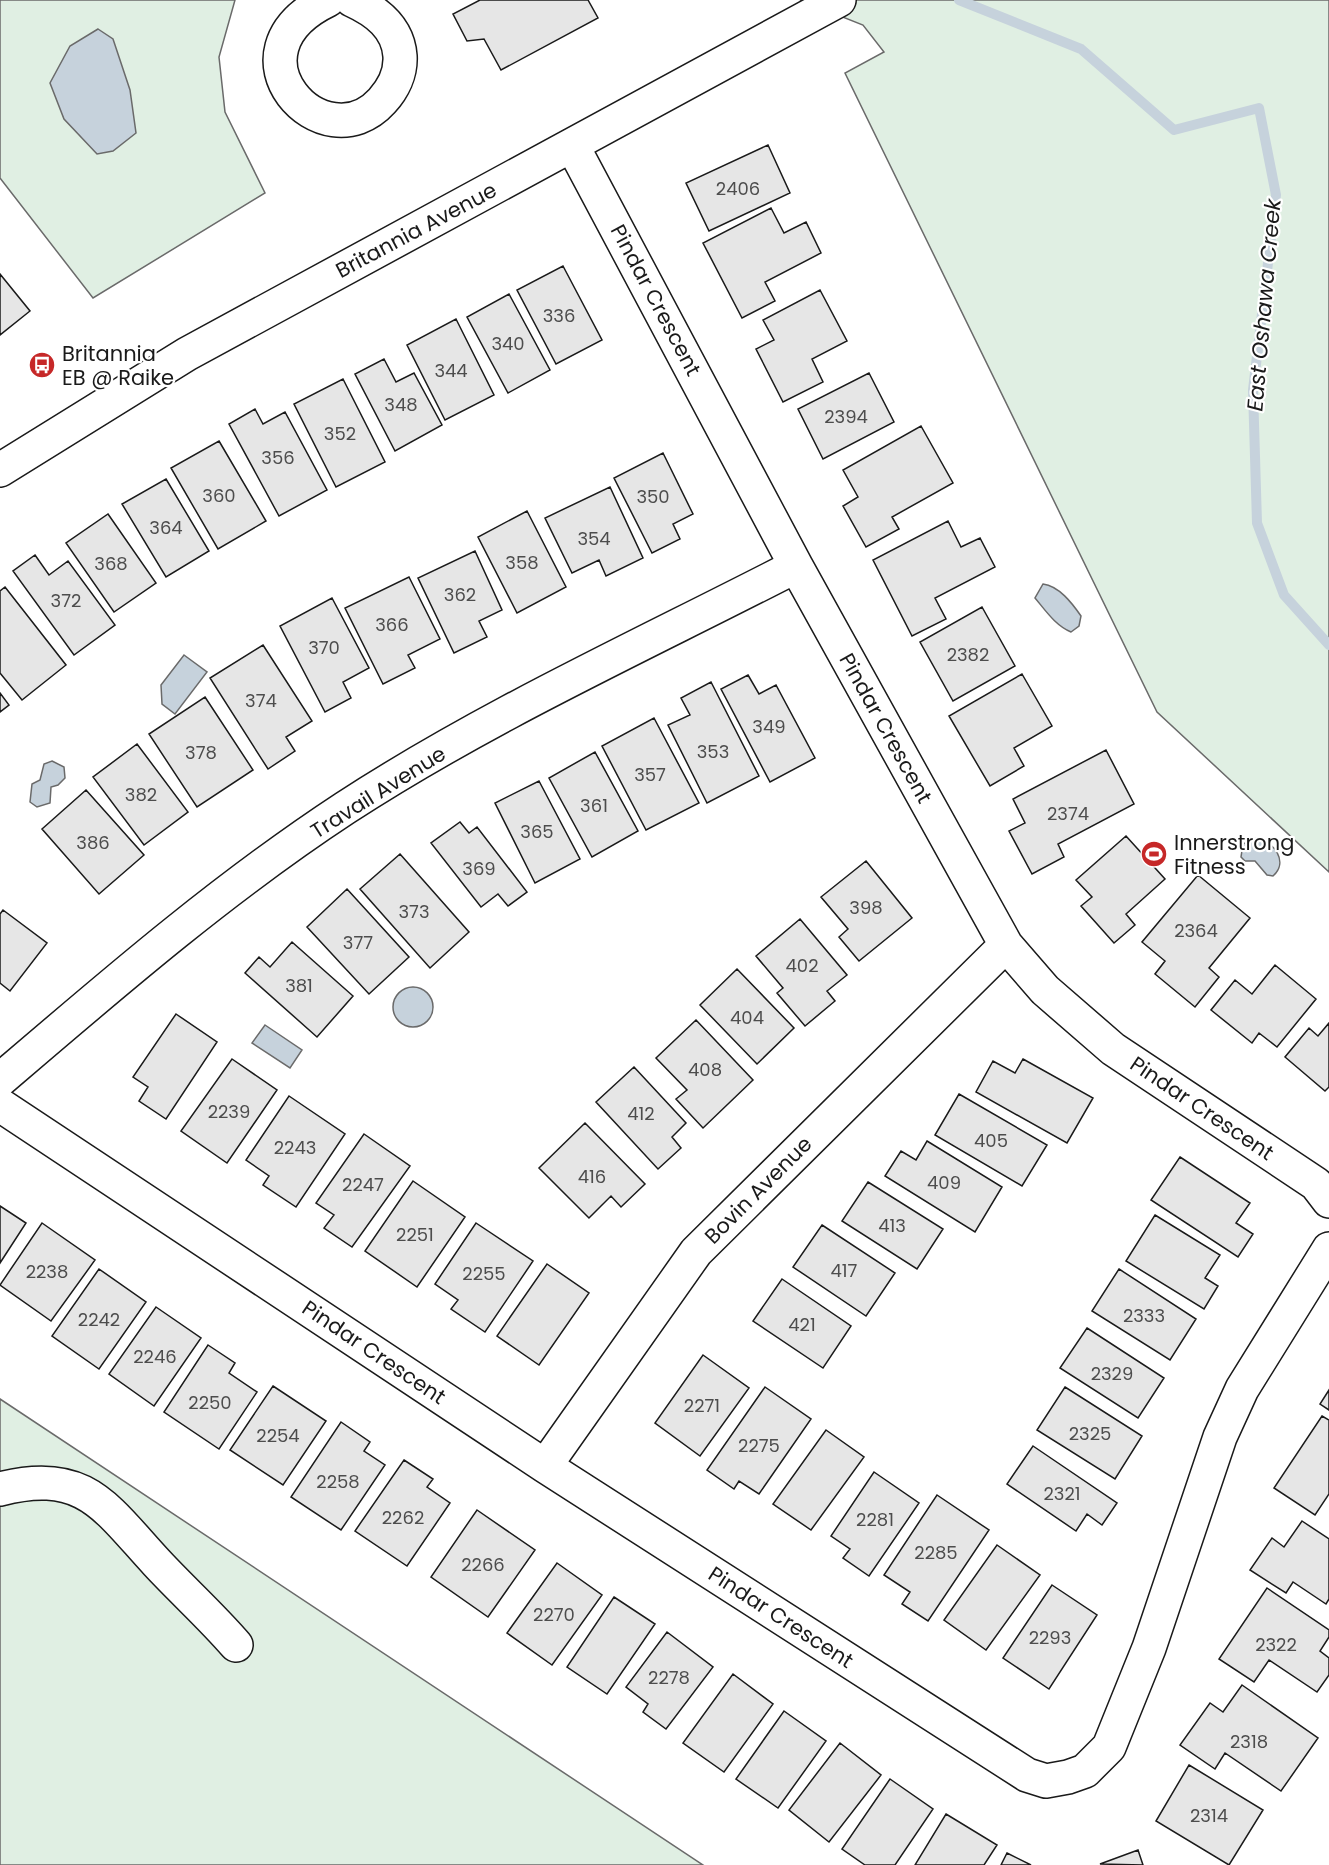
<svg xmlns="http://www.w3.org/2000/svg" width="1329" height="1865" font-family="Poppins,sans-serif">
  <rect width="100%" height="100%" fill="#fff"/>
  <path fill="#e0efe3" stroke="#6a6a6a" stroke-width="1.5" d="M0 0H235L219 57 225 112 265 193 93 298 0 178Z
    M800 0H1329V872L1157 712 845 73 884 52 863 25Z
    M0 1399 703 1865H0Z"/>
  <path fill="#c6d2dc" stroke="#6a6a6a" stroke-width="1.5" d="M98 29 113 39 130 90 136 133 113 151 97 154 64 119 50 83 70 46Z
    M1043 584C1059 586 1072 603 1081 616L1079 626 1071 632C1055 625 1046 611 1035 598Z
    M184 655 207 672 175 714 162 704 161 685Z
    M52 761 64 767 65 778 58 785 51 787 50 803 37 807 30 802 32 784 40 780 44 764Z
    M1256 838C1274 841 1289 862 1273 876L1267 875 1255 861H1245L1241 857 1243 844Z
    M393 1007a20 20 0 1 1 40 0a20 20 0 1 1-40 0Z
    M265 1025 302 1050 290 1068 252 1043Z"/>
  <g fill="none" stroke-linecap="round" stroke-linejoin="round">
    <path stroke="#c6d2dc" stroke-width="10" d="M959 0 1081 49 1174 130 1259 108 1276 195 1253 390 1257 523 1284 595 1329 645"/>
  </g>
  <path fill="#e6e6e6" stroke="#1a1a1a" stroke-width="1.5" d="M480 0H588L598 18 501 70 484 39 467 41 453 14Z
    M768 145 790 193 709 231 686 183Z
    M771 208 784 233 806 222 821 253 765 282 775 301 742 318 703 243Z
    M563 266 602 340 556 364 517 290Z
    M0 274 30 311 0 335Z
    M820 290 847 341 812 359 823 382 783 402 756 349 774 340 763 320Z
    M509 294 550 370 508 393 467 317Z
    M456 319 494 395 445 420 407 345Z
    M384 359 396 382 414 373 442 425 395 451 355 374Z
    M869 373 894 422 823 459 798 409Z
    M343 379 385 462 336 487 294 404Z
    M255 409 263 424 285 412 327 490 279 516 229 424Z
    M921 426 953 483 892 517 899 529 866 547 843 506 858 497 843 470Z
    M219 441 266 521 218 549 171 468Z
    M663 453 693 514 673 524 680 539 652 553 614 478Z
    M166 479 209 551 166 577 122 504Z
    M610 487 643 558 606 576 599 560 572 573 545 518Z
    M527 511 566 587 517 613 478 537Z
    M108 514 156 583 114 612 66 543Z
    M948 521 961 547 980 538 995 567 935 598 946 619 912 636 873 560Z
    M475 551 502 610 479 621 487 637 454 653 418 578Z
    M35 555 49 575 68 561 115 625 74 655 13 571Z
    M409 577 440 639 408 655 415 668 383 684 345 608Z
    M5 587 66 665 22 700 0 673V591Z
    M332 598 369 668 343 682 351 698 325 712 280 626Z
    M982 607 1015 666 953 701 920 642Z
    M263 645 312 721 286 737 295 751 268 769 210 678Z
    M1022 674 1052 726 1014 748 1024 766 990 786 949 716Z
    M748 675 759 694 776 685 815 758 770 782 721 689Z
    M711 682 759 776 707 803 668 725 690 715 681 698Z
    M0 693 9 705 0 712Z
    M205 697 253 770 197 807 149 734Z
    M654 718 699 803 646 830 602 746Z
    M137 744 188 812 144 845 93 777Z
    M1106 750 1134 804 1058 844 1064 857 1032 874 1009 831 1025 823 1013 799Z
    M595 752 638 831 592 857 549 778Z
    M539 781 580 859 535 883 495 803Z
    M86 790 144 855 99 894 42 829Z
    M460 822 469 833 477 827 527 892 508 906 498 894 481 907 431 843Z
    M1126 836 1165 879 1126 914 1135 925 1114 943 1081 906 1092 897 1076 880Z
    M400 854 469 932 430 968 360 889Z
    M866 861 912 918 859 961 839 937 848 929 821 897Z
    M1198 875 1250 918 1209 968 1219 977 1195 1007 1155 974 1165 961 1142 942Z
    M347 889 409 957 369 994 307 927Z
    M3 910 47 943 10 991 0 983V914Z
    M800 919 847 975 827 991 835 1001 805 1026 777 993 783 988 756 956Z
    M292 942 353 996 317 1037 245 973 259 957 270 967Z
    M1275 965 1316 999 1277 1047 1259 1033 1252 1043 1211 1010 1235 980 1252 994Z
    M737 969 794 1028 757 1064 700 1005Z
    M176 1014 217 1042 166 1119 139 1101 148 1087 133 1077Z
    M696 1020 753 1080 703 1128 676 1099 687 1090 656 1058Z
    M1329 1023V1087L1325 1091 1285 1057 1309 1028 1318 1036Z
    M232 1059 277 1090 227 1163 181 1131Z
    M1023 1059 1093 1098 1067 1143 976 1092 993 1061 1015 1073Z
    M634 1067 686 1123 672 1137 681 1148 658 1169 596 1102Z
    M959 1094 1047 1145 1022 1186 935 1135Z
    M289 1096 345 1134 296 1207 263 1185 269 1176 246 1160Z
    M585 1123 645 1184 621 1207 611 1196 589 1218 539 1168Z
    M364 1134 410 1166 352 1247 324 1228 334 1215 316 1203Z
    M927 1141 1002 1187 975 1232 885 1176 901 1151 916 1160Z
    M1180 1157 1250 1203 1236 1223 1253 1234 1238 1257 1151 1200Z
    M413 1181 465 1217 417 1287 365 1251Z
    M868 1182 943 1229 917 1269 842 1221Z
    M0 1206 26 1223 0 1263Z
    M1155 1215 1220 1255 1205 1278 1218 1286 1204 1309 1126 1261Z
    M42 1223 95 1260 51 1321 0 1285Z
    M476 1223 533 1261 485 1332 451 1309 458 1300 435 1284Z
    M822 1225 895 1273 866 1316 793 1267Z
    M547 1264 589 1293 539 1365 497 1336Z
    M99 1269 146 1302 99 1369 52 1336Z
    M1119 1269 1196 1319 1170 1360 1092 1311Z
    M782 1279 851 1326 823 1368 753 1321Z
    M156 1307 201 1338 154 1406 109 1374Z
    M1087 1328 1164 1378 1138 1418 1060 1368Z
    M208 1345 235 1363 229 1373 257 1392 219 1449 164 1412Z
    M703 1355 749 1388 700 1456 655 1423Z
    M273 1386 326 1421 283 1485 230 1450Z
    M765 1387 811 1419 759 1494 739 1481 734 1489 707 1470Z
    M1065 1387 1142 1436 1115 1479 1037 1430Z
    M1329 1390V1410L1320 1404Z
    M1322 1416 1329 1420V1494L1315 1515 1274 1488Z
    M341 1422 370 1442 364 1451 385 1465 341 1530 291 1497Z
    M826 1430 864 1457 811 1530 773 1504Z
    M1033 1446 1117 1503 1102 1525 1087 1514 1076 1531 1007 1484Z
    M404 1460 433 1479 427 1487 450 1503 407 1566 355 1531Z
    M874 1472 919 1503 869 1576 843 1558 850 1549 831 1536Z
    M937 1495 989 1530 928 1621 902 1604 910 1592 884 1575Z
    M477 1510 535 1550 488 1617 431 1577Z
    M1302 1521 1329 1539V1599L1326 1604 1293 1582 1286 1593 1250 1570 1272 1538 1284 1547Z
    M997 1545 1040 1575 986 1650 944 1620Z
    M557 1563 602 1595 552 1665 507 1633Z
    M1052 1585 1097 1615 1049 1689 1003 1658Z
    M1267 1588 1329 1630V1637L1320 1651 1329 1658V1675L1317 1692 1269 1660 1254 1682 1219 1659Z
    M614 1597 655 1624 607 1694 567 1667Z
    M667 1632 713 1667 666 1729 643 1712 648 1704 626 1687Z
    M733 1674 773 1704 724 1772 683 1743Z
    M1242 1685 1318 1738 1281 1791 1225 1753 1215 1769 1180 1745 1210 1703 1223 1712Z
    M784 1711 826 1741 778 1808 736 1779Z
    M840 1743 881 1775 829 1842 789 1810Z
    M1189 1765 1263 1810 1229 1865 1156 1821Z
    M890 1779 933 1809 895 1865H865L842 1849Z
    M946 1814 997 1845 984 1865H915Z
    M1138 1850 1143 1865 1100 1864Z
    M1007 1853 1031 1865H1001Z"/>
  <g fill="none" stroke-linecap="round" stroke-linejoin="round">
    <defs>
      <path id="minor" d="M328 0C218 53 324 165 382 101 393 89 401 73 400 56 398 27 376 11 352 0
        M572 145 796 566 1006 945 1045 990 1113 1049 1316 1184 1329 1201
        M0 470 187 354 839 0
        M0 1080C111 985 223 888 345 808 488 715 645 644 796 566
        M0 1105 545 1466 1027 1775 1046 1781 1068 1777 1085 1771 1109 1747 1149 1648 1220 1437 1242 1389 1329 1249
        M545 1466 696 1252 1006 945
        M0 1489C85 1467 106 1508 157 1563 183 1591 211 1616 236 1645"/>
    </defs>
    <use href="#minor" stroke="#1a1a1a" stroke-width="36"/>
    <use href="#minor" stroke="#fff" stroke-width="33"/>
  </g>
  <defs>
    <symbol id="bus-disc" viewBox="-11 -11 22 22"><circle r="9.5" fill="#c62828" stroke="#fff"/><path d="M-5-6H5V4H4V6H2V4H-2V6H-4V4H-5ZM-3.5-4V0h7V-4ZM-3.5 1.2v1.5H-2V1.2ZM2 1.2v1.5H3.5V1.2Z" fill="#fff"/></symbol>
    <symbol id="stadium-disc" viewBox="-11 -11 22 22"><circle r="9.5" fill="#c62828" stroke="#fff"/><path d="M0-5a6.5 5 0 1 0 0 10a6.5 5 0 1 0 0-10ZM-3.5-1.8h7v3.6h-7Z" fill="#fff"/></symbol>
  </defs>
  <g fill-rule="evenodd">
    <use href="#bus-disc" x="27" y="350" width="30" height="30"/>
    <use href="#stadium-disc" x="1139" y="839" width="30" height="30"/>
  </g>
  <g text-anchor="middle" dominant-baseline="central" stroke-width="4.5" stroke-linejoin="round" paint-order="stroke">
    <g font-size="18" fill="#4d4d4d">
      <text x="738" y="188">2406</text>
      <text x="559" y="315">336</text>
      <text x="508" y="343">340</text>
      <text x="451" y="370">344</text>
      <text x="401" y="404">348</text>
      <text x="846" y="416">2394</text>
      <text x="340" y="433">352</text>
      <text x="278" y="457">356</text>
      <text x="219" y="495">360</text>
      <text x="653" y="496">350</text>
      <text x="166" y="527">364</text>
      <text x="594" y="538">354</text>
      <text x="522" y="562">358</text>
      <text x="111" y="563">368</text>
      <text x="460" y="594">362</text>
      <text x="66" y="600">372</text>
      <text x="392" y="624">366</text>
      <text x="324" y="647">370</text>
      <text x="968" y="654">2382</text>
      <text x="261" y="700">374</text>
      <text x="769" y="726">349</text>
      <text x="713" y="751">353</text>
      <text x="201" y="752">378</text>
      <text x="650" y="774">357</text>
      <text x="141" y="794">382</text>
      <text x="594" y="805">361</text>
      <text x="1068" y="813">2374</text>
      <text x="537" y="831">365</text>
      <text x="93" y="842">386</text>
      <text x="479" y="868">369</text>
      <text x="866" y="907">398</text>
      <text x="414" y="911">373</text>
      <text x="1196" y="930">2364</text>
      <text x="358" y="942">377</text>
      <text x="802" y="965">402</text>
      <text x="299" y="985">381</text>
      <text x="747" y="1017">404</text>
      <text x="705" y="1069">408</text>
      <text x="229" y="1111">2239</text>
      <text x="641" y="1113">412</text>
      <text x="991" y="1140">405</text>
      <text x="295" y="1147">2243</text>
      <text x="592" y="1176">416</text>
      <text x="944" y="1182">409</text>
      <text x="363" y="1184">2247</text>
      <text x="892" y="1225">413</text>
      <text x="415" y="1234">2251</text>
      <text x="844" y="1270">417</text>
      <text x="47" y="1271">2238</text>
      <text x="484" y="1273">2255</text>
      <text x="1144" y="1315">2333</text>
      <text x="99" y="1319">2242</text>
      <text x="802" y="1324">421</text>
      <text x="155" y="1356">2246</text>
      <text x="1112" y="1373">2329</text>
      <text x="210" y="1402">2250</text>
      <text x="702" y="1405">2271</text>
      <text x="1090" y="1433">2325</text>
      <text x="278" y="1435">2254</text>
      <text x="759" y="1445">2275</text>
      <text x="338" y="1481">2258</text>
      <text x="1062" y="1493">2321</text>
      <text x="403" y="1517">2262</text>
      <text x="875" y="1519">2281</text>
      <text x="936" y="1552">2285</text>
      <text x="483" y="1564">2266</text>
      <text x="554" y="1614">2270</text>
      <text x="1050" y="1637">2293</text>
      <text x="1276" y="1644">2322</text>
      <text x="669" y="1677">2278</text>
      <text x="1249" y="1741">2318</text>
      <text x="1209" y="1815">2314</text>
    </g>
    <g font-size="21" fill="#1a1a1a" stroke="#fff">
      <text transform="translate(416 230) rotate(-28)">Britannia Avenue</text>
      <text transform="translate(656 300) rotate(62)">Pindar Crescent</text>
      <text transform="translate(886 728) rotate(61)">Pindar Crescent</text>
      <text transform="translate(378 792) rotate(-32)">Travail Avenue</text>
      <text transform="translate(1202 1108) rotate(34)">Pindar Crescent</text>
      <text transform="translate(758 1190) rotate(-45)">Bovin Avenue</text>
      <text transform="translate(374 1352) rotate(34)">Pindar Crescent</text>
      <text transform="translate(781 1617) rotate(33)">Pindar Crescent</text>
    </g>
    <g font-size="21" fill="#1a1a1a" stroke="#fff" text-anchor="start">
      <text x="62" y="353">Britannia<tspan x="62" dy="24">EB @ Raike</tspan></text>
      <text x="1174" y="842">Innerstrong<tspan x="1174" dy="24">Fitness</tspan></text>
    </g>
    <g font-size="22" font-style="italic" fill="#1a1a1a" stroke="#fff">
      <text transform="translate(1264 305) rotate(-85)">East Oshawa Creek</text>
    </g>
  </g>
</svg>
